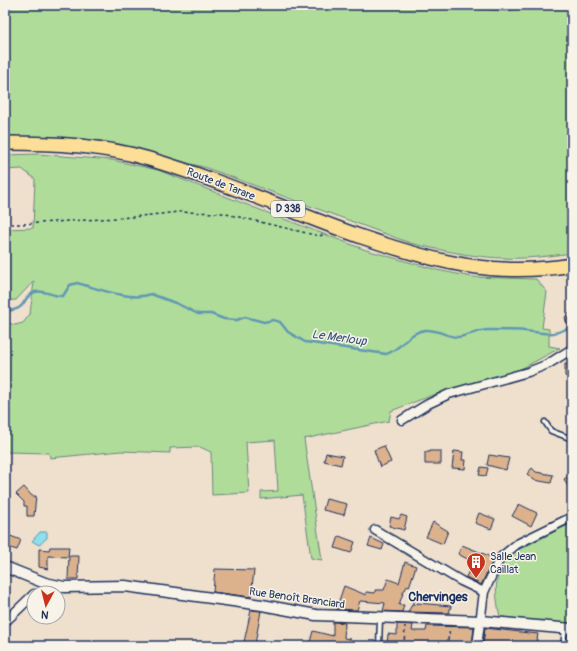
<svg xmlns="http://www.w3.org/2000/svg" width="577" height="651" font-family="Pangolin,sans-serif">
  <rect width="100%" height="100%" fill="#efe0cd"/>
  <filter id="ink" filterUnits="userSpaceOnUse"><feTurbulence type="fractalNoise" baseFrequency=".025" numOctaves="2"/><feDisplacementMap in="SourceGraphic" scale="8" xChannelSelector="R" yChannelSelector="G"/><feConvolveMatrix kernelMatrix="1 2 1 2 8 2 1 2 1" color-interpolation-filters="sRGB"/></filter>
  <g filter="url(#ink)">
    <path fill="#b0dc9a" stroke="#66867c" d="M5 5H426L506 11 548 5H572V253C557 255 541 257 526 258 487 260 447 252 410 243L207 168 121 146 5 137Z
      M38 154 112 160 158 170 263 211 366 250 437 270 472 277 536 279 547 292 542 328 549 329V346L560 348 519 370 430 396 391 411 389 421 304 439 322 560 311 558 302 495 261 499V492L278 491 275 440 246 442 249 493 212 495 211 452 200 447 170 448V453L121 451 50 458 49 453 5 452V322L15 325 23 323 30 314 34 281 16 300 5 301V229L33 228 35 179 22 169 5 170V155Z
      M572 523V624L500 617C495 593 492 572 512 553Z"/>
    <path fill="#8edeeb" stroke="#6098b3" d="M40 532H47V538L39 545 32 541Z"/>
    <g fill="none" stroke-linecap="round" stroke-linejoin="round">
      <path stroke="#6098b3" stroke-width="2.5" d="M5 311C30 310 20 297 35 292 44 289 53 297 63 296L70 285 77 283C97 288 131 302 151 294L178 304 198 314H211L224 319 237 320 245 317 264 322 273 320 280 322 288 332 305 342 386 354C401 350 408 332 425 330 439 329 446 337 458 337 468 336 478 330 488 330 500 330 513 330 525 331 544 333 553 337 572 326"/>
    </g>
    <path fill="#dcb28d" stroke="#1b2f5e" d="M572 311V322L567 325 565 317Z
      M565 364 572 365 571 378 565 376Z
      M384 446 391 462 380 467 374 450Z
      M430 451H441V464H425V452H430Z
      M454 451 463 452 462 460H466L465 469 452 468Z
      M326 453 343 456 341 465 324 461Z
      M489 455 509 458 506 470 487 465Z
      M481 467 488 468 486 476 479 475Z
      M532 468 536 472 553 475 551 483 534 480 527 474Z
      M572 474V494L564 479Z
      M24 487 32 496H36L34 516H27V506H24V502L16 494Z
      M326 499 347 504 344 515 323 510Z
      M519 504 537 513 531 526 512 516Z
      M479 513 495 519 491 529 475 523Z
      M401 515 407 517 404 530 389 526 391 517 399 519Z
      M433 522 448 531 443 544 426 537Z
      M5 534 21 540 17 550 5 546Z
      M339 536 355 542 351 553 335 548Z
      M371 538 384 544 382 550 368 546Z
      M462 545 494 558 481 585 466 577 473 562 458 554Z
      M50 547H69L68 557 48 556V569L39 567V549L49 550Z
      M69 556H79L78 579H68Z
      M405 562 416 566 409 587 407 586 405 590H404L399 605H404L402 612 383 611 385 603 360 601 357 610 336 609 344 586 366 595V592L375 593V590H384L388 579 399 583Z
      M215 569 254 570 251 597 213 592Z
      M414 601V605L417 606V603L451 606 449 613 408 612Z
      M251 610 261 611 255 644 244 642Z
      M333 622 345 623 344 638 350 639 349 644 326 642 325 645 310 642 313 631 333 636Z
      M397 624 413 625 412 631H426L427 626 474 627 472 646H387L388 634 397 635Z
      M485 628 538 634 536 646H483Z"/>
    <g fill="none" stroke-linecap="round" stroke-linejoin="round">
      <defs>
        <path id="service" d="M545 422 551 431 572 439
          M379 646 380 619
          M563 646 565 629"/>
        <path id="minor" d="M402 420 428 404 449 394 528 372 548 364 572 349
          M375 530 461 581 484 592
          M5 622 34 594
          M477 646 484 592 500 558 517 544 572 517"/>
        <path id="tertiary" d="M5 567 45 583 64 587 125 586 262 605 316 615 481 621 572 629"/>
        <path id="primary" d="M5 143C53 143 102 145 149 159 221 180 291 212 362 237 435 262 494 278 572 265"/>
      </defs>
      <use href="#service" stroke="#1b2f5e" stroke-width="7"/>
      <use href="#minor" stroke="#1b2f5e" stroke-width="11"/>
      <use href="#tertiary" stroke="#1b2f5e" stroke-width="13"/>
      <use href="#primary" stroke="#1b2f5e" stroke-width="16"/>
      <path stroke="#1b2f5e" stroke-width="1.5" stroke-dasharray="3 3" stroke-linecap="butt" d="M5 224H23L132 217 179 212 222 213 319 236 323 235
        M404 646 405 626
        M447 646 450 628"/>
      <use href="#service" stroke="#f7f3e8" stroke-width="4"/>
      <use href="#minor" stroke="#f7f3e8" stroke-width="8"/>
      <use href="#tertiary" stroke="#f7f3e8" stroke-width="10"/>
      <use href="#primary" stroke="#fcde96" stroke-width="13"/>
    </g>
  </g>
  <defs>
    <symbol id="building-pin" viewBox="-11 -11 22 30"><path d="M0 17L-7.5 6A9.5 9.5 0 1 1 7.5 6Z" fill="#c8321e" stroke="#f7f3e8"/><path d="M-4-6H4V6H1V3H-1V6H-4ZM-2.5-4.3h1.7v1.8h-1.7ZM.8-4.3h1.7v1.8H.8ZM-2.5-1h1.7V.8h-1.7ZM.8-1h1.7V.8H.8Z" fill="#fff"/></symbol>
  </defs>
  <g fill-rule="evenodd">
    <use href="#building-pin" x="465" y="551" width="22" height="30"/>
  </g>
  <g text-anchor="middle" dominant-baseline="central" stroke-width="3" stroke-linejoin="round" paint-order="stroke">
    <rect fill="#f7f3e8" stroke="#5d6a87" stroke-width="1" x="271" y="201" width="34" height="16" rx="3"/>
    <g font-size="10" font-weight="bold" fill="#1b2f5e">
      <text x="288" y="209">D 338</text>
    </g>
    <g font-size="11" fill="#1b2f5e" stroke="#f7f3e8">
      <text transform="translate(221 184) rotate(21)">Route de Tarare</text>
      <text transform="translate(297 598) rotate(8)">Rue Benoît Branciard</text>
    </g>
    <g font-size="11" fill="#1b2f5e" stroke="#f7f3e8" text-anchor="start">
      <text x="490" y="556">Salle Jean<tspan x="490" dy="13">Caillat</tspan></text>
    </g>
    <g font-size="12" font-style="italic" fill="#32527a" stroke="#f7f3e8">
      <text transform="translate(339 338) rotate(8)">Le Merloup</text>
    </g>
    <g font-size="13" font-weight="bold" fill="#1b2f5e" stroke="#f7f3e8">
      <text x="438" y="597">Chervinges</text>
    </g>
  </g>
  <rect width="577" height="651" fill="none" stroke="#f7f3e8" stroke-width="20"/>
  <rect x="10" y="10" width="557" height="631" fill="none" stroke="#1b2f5e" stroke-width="1.5" filter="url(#ink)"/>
  <g transform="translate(46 605) rotate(187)"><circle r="19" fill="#f7f3e8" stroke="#9fa5b1"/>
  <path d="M0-3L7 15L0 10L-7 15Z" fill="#c8321e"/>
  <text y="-6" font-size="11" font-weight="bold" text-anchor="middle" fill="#1b2f5e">N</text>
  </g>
</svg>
